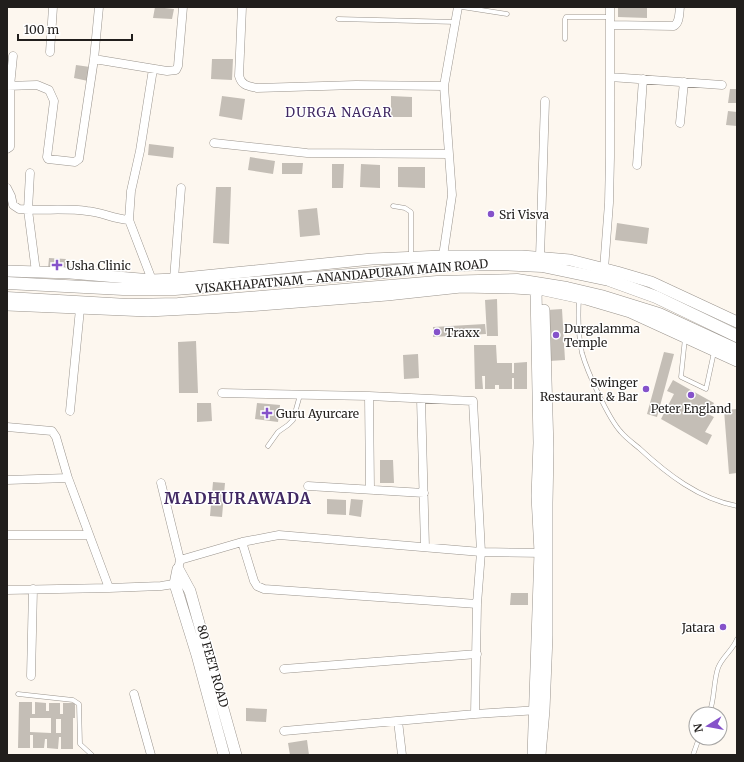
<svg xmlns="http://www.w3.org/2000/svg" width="744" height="762" font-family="Merriweather,serif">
  <rect width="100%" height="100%" fill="#fdf7ef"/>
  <path fill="#c4beb6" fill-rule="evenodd" d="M155 7 174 9 172 19 153 18Z
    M618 7H647V18L618 17Z
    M212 59H233L232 80 211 79Z
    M76 65 90 67 88 81 74 78Z
    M730 89H737V103H728Z
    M222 96 245 99 242 120 219 116Z
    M391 96 412 97V117H391Z
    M728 111 737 112V126L726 125Z
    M149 144 174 147 173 158 148 155Z
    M250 157 275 161 273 174 248 170Z
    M282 163H303L302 174H282Z
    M332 164H344L343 188H332Z
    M361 164 380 165V188L360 187Z
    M398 167H425V188L398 187Z
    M216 187H231L229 244 213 243Z
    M317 208 320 235 300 237 298 210Z
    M617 223 649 228 647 244 615 240Z
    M49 258 66 259 65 270 48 269Z
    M497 299 498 336H487L485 300Z
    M562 309 565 360 549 361 547 310Z
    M485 324 486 334 433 337V327Z
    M196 341 198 393H179L178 342Z
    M474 345H496L497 363H512V373H514V363L527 362V389H514V378H512V389H499V385H495V389H485V376H482L483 389H475Z
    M664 352 674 354 657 417 647 414Z
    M418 354 419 378 404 379 403 355Z
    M673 380 714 403 708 414 714 417 705 432 712 435 707 445 661 419 674 394 667 391Z
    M197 403H211L212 421 197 422Z
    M257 403 280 405 278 422 255 419Z
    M737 409V473L729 474 724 410Z
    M380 460H393L394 483H380Z
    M213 482 225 483 222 517 210 516Z
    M327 499 346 500V515L327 514Z
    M351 499 363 500 361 517 349 515Z
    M511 593H528V605H510Z
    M19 702H32V714H35V702L46 703V711H49V703H60V714H63V703H75V718H73V749H61V737H59L58 749 47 748V739H45L44 748H33V735H30V748H18ZM30 718H51V733L30 732ZM56 719H61V733H56Z
    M246 708 267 709 266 722 246 721Z
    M307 740 309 755H290L288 743Z"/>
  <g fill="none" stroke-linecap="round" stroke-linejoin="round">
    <defs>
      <path id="lane" d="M462 7 507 14
        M338 19 456 22
        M565 39V19L566 17H610
        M393 206 405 208 411 212V257
        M579 298C578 316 578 335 582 353 587 371 608 418 621 432 626 438 633 443 639 448 667 474 699 499 737 506
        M685 338 681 377 706 389 714 352
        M268 446 278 432 288 425 293 420 300 395
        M18 694 73 700 79 704 80 744 92 755
        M709 714C715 699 713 683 718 668 722 657 733 650 737 639
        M693 755 699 738"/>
      <path id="street" d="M99 7 94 59 167 71 176 70 178 66 183 7
        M242 7 239 76C242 86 248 86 257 88L356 85 444 86
        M610 25 674 26C680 22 679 14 680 7
        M50 52 53 7
        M610 77 722 85
        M7 86 37 85 49 90 54 101 47 157 48 159 75 162 79 159 94 59
        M680 123 684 82
        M214 143 307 153 449 154
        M7 149 10 147V86L13 56
        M637 165 643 79
        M30 173 28 210 36 272
        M7 188 11 196 13 205 19 209C42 211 65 208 87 211 102 212 113 219 129 220
        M443 256 452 195 444 86 458 7
        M540 257 545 101
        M604 269 609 203 610 157V7
        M174 279 181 188
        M152 280 129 220 131 191 140 151 153 69
        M369 396 370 489
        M421 399 425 547
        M70 411 80 309
        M7 427 52 431 56 437 68 478
        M7 480 68 478 109 588 161 586 180 583
        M161 483 180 560 179 565
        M308 486 424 493
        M7 535H89
        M242 542 254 581 257 586 264 589 477 604 481 552 545 553
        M180 560 242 542 279 535 481 552 473 401 369 396 222 393
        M7 590 109 588
        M284 669 477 654
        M31 676 33 589
        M134 694 151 755
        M475 714 538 710
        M398 721 402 755
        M284 731 475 714 477 604"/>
      <path id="secondary" d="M7 271 70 273 152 280 174 279 372 259 443 256H522L570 260 617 272 651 282 737 322
        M7 305 148 311 246 306 387 295 461 287 514 288 544 290 586 299 630 312 737 361
        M224 755 197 655 175 584 178 569 190 591 236 755
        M533 755 540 552 537 496 539 443 536 290 538 284
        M540 755 544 710 547 636V503L548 450 544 310"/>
      <path id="primary" d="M7 283 123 289H175L374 273 451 265 496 264 542 266 609 280 656 297 737 336
        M7 298 128 305 178 304 437 282 517 280 567 288 601 296 659 314 737 350"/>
    </defs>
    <use href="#lane" stroke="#9a948d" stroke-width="5"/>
    <use href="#street" stroke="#9a948d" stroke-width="9"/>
    <use href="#secondary" stroke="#9a948d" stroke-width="12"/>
    <use href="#primary" stroke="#9a948d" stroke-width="13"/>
    <use href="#lane" stroke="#fff" stroke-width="4"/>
    <use href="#street" stroke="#fff" stroke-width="8"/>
    <use href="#secondary" stroke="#fff" stroke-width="11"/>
    <use href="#primary" stroke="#fff" stroke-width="12"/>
  </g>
  <g fill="#8552ca" stroke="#fff" stroke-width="1.5">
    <circle cx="491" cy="214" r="4"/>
    <path d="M55 259h4v4h4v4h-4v4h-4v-4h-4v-4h4z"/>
    <circle cx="437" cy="332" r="4"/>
    <circle cx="556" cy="335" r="4"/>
    <circle cx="646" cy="389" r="4"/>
    <circle cx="691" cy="395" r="4"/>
    <path d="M265 407h4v4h4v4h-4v4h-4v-4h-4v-4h4z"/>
    <circle cx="723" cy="627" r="4"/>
  </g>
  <g text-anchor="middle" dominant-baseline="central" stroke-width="3" stroke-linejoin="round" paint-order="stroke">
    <g font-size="12" fill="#211e1c" stroke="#fff" text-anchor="start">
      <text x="499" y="214">Sri Visva</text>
      <text x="66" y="265">Usha Clinic</text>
      <text x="564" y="328">Durgalamma<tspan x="564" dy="14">Temple</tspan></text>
      <text x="445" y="332">Traxx</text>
      <text x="638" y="382" text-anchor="end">Swinger<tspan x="638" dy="14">Restaurant &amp; Bar</tspan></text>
      <text x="691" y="408" text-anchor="middle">Peter England</text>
      <text x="276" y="413">Guru Ayurcare</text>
      <text x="715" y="627" text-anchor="end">Jatara</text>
    </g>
    <g font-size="12" fill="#211e1c" stroke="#fff">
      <text transform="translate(342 276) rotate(-5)">VISAKHAPATNAM - ANANDAPURAM MAIN ROAD</text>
      <text transform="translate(213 666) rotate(74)">80 FEET ROAD</text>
    </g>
    <g font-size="13" letter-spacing="1" fill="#412963" stroke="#fff">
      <text x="339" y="112">DURGA NAGAR</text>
    </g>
    <g font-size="16" font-weight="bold" letter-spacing="1" fill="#412963" stroke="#fff">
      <text x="238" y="498">MADHURAWADA</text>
    </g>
  </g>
  <rect width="744" height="762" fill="none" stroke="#211e1c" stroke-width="16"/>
  <g transform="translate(708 726) rotate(259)"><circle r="19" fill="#ffffff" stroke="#a6a5a4"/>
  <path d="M0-3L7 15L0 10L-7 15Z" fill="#8552ca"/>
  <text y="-6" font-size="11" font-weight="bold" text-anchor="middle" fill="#211e1c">N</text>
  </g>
  <path d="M18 34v6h114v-6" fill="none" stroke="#211e1c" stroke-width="2"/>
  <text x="24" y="34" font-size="12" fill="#211e1c" stroke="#ffffff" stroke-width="3" paint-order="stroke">100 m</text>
</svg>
